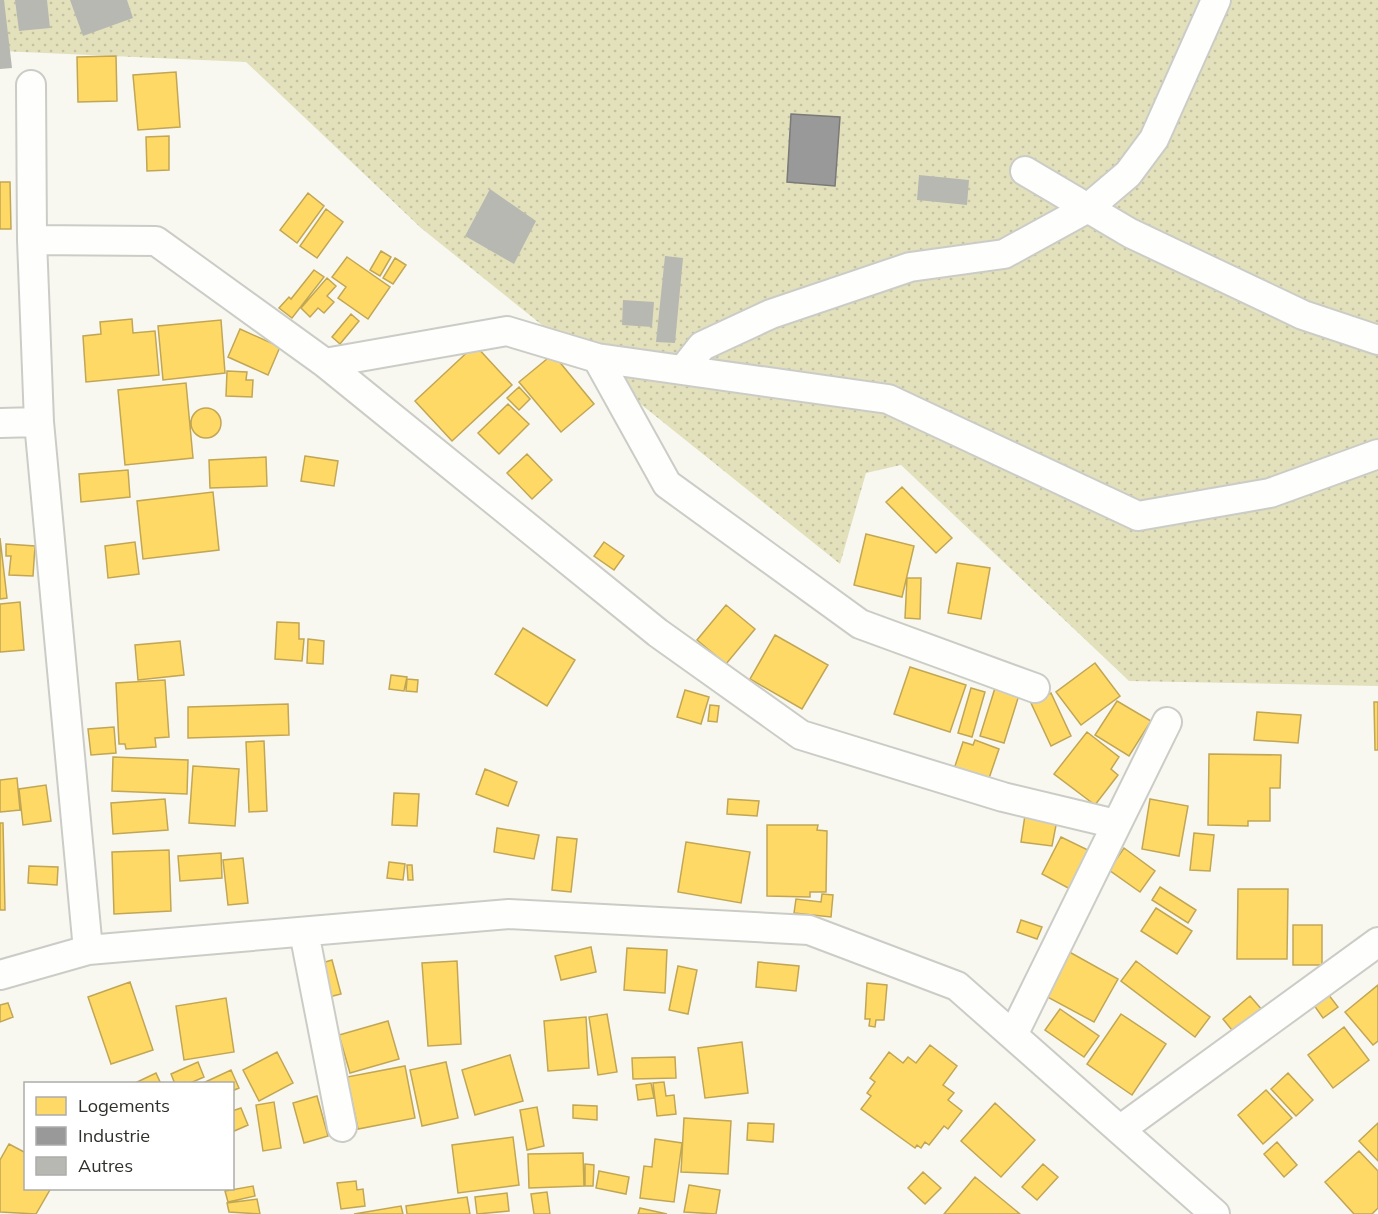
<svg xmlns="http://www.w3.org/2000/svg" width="1378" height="1214" font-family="Mulish,sans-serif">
  <defs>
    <pattern id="grass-dots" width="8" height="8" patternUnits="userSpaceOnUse" patternTransform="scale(1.5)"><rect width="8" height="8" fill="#e3e1bc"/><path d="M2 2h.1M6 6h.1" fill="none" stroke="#c3c1a2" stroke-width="1.8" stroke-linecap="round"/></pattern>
  </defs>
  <rect width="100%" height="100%" fill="#f8f8f1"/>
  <path fill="url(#grass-dots)" d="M0 0H1378V686L1129 681 901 465 866 473 840 564 421 228 246 62 0 51Z"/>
  <path fill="#ffd966" stroke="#c1a654" stroke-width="1.5" d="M116 56 117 101 78 102 77 57Z
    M176 72 180 127 138 130 133 75Z
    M169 136V170L147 171 146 137Z
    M0 182H10L11 229H0Z
    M308 193 324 206 297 243 280 230Z
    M326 209 343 222 317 258 300 246Z
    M381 251 391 257 380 276 370 270Z
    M347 257 390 287 368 319 338 298 346 287 332 277Z
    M395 258 406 265 393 284 383 278Z
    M314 270 324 277 292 318 279 308 289 297 291 299Z
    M327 278 336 286 327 296 334 302 324 313 318 308 310 317 301 308Z
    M351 314 359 321 340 344 332 337Z
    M132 319 133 333 155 331 159 375 86 382 83 336 101 334 100 322Z
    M221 320 225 373 163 380 158 326Z
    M240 329 280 347 268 375 228 357Z
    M475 345 512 385 452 441 415 401Z
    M553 354 594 404 561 432 519 382Z
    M227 371 247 372 246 380H253L252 397 226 396Z
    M186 383 193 458 125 465 118 390Z
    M519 387 530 399 519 410 507 398Z
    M508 404 529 424 499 454 478 433Z
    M191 423a15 15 0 1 1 30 0a15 15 0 1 1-30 0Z
    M527 454 552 480 532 499 507 473Z
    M305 456 338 461 334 486 301 481Z
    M266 457 267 486 210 488 209 460Z
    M128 470 130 497 81 502 79 474Z
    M902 487 952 538 936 553 886 502Z
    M213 492 219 550 143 559 137 501Z
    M866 534 914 546 902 597 854 585Z
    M0 538 7 598 0 599Z
    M135 542 139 574 108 578 105 546Z
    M604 542 624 556 614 570 594 556Z
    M6 544 35 546 33 576 9 575 11 556H6Z
    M957 563 990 568 981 619 948 613Z
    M907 578H921L920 619 905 618Z
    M20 602 24 650 0 652V604Z
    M726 605 755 629 726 664 697 640Z
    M277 622 299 623V639H304L302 661 275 659Z
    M523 628 575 660 547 706 495 674Z
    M775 635 828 665 802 709 750 679Z
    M308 639 324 641 323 664 307 663Z
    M180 641 184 675 138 680 135 645Z
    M1095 663 1120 696 1081 725 1056 692Z
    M910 667 966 685 950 732 894 714Z
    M391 675 407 677 404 691 389 689Z
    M407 679 418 680 417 692 406 691Z
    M165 680 169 737 155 738 156 747 126 749 125 744H119L116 683Z
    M971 688 985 692 972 737 958 733Z
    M995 688 1019 695 1004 743 980 736Z
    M685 690 709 697 701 724 677 717Z
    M1051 693 1071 736 1051 746 1031 703Z
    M1117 701 1151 721 1129 756 1095 735Z
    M1374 702H1378V750H1375Z
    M288 704 289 735 188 738V707Z
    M710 705 719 706 717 722 708 721Z
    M1257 712 1301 715 1298 743 1254 740Z
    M114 727 116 753 91 755 88 729Z
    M1087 732 1119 757 1111 769 1118 775 1095 805 1054 774Z
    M975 740 999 749 986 787 952 775 963 742 973 745Z
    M264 741 267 811 249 812 246 742Z
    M1209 754 1281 755 1280 788H1270V821H1248V826L1208 825Z
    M113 757 188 760 187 794 112 791Z
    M193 766 239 769 235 826 189 823Z
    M485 769 517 782 508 806 476 794Z
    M17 778 20 810 0 812V780Z
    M46 785 51 821 23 825 19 789Z
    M394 793 419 794 417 826 392 825Z
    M165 799 168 830 113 834 111 803Z
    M728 799 759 801 757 816 727 814Z
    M1150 799 1188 806 1179 856 1142 849Z
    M1025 815 1057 820 1052 846 1021 842Z
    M0 823H3L5 910H0Z
    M767 825H818L817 830 827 831 826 892H810V897L767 896Z
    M497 828 539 835 534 859 494 852Z
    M1194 833 1214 835 1210 871 1190 870Z
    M557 837 577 839 571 892 552 890Z
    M1061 837 1090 851 1070 889 1042 874Z
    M686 842 750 852 741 903 678 892Z
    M1124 848 1155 871 1140 892 1109 870Z
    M169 850 171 911 114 914 112 852Z
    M221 853 222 878 180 881 178 856Z
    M243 858 248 903 228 905 223 860Z
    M389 862 405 864 403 880 387 878Z
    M407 865H412L413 880H408Z
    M29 866 58 867 57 885 28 883Z
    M1160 887 1196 910 1188 923 1152 900Z
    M1238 889H1288L1287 959H1237Z
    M822 894 833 895 831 917 794 913 796 899 821 902Z
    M1156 908 1192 931 1177 954 1141 931Z
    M1021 920 1042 927 1037 939 1017 932Z
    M1293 925H1322V965H1293Z
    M591 947 596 972 561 980 555 956Z
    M627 948 667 950 665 993 624 990Z
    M1064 949 1118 979 1094 1022 1040 993Z
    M332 960 341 994 321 999 312 966Z
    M457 961 461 1044 428 1046 422 963Z
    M1136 961 1210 1017 1195 1037 1121 981Z
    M758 962 799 966 796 991 756 987Z
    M678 966 697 970 688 1014 669 1010Z
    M130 982 153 1050 111 1064 88 997Z
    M867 983 887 985 884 1020H876L875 1027 869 1026 870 1019H865Z
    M1378 985V1041L1373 1045 1345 1012Z
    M1325 990 1338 1007 1323 1018 1311 1001Z
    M1250 996 1263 1011 1236 1035 1223 1019Z
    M226 998 234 1052 184 1060 176 1006Z
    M8 1003 13 1017 0 1022V1005Z
    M1060 1009 1099 1036 1084 1057 1045 1030Z
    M607 1014 617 1072 598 1075 589 1017Z
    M1121 1014 1166 1044 1132 1095 1087 1064Z
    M586 1017 589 1068 548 1071 544 1021Z
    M388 1021 399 1059 350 1073 339 1035Z
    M1344 1027 1369 1060 1333 1088 1308 1055Z
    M742 1042 748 1093 705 1098 698 1048Z
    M930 1045 957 1066 943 1085 954 1093 948 1100 962 1111 948 1129 944 1126 929 1145 925 1142 921 1148 917 1145 915 1148 861 1109 871 1096 867 1093 875 1082 870 1078 889 1052 903 1063 908 1057 916 1063Z
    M277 1052 293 1083 259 1101 243 1070Z
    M510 1055 523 1101 475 1115 462 1070Z
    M675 1057 676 1078 633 1079 632 1058Z
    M198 1062 204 1077 188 1084H175L171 1074Z
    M446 1062 458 1118 422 1126 410 1070Z
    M405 1066 415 1118 358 1129 347 1077Z
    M231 1070 239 1088 232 1091V1084H201Z
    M156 1073 161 1084H133Z
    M1288 1073 1313 1100 1296 1116 1271 1089Z
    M664 1082 666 1096 674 1095 676 1114 657 1116 653 1083Z
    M651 1083 654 1098 638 1100 636 1085Z
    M1266 1090 1292 1118 1263 1144 1238 1115Z
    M317 1096 328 1136 304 1143 293 1103Z
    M274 1102 281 1148 263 1151 256 1105Z
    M995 1103 1035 1140 1001 1177 961 1141Z
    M573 1105 597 1106V1120L573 1118Z
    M537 1107 544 1146 527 1150 520 1110Z
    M241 1108 248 1125 232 1132V1111Z
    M684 1118 731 1121 728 1174 681 1172Z
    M748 1123 774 1124 773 1142 747 1140Z
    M1378 1123V1161L1359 1141Z
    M513 1137 519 1185 458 1193 452 1145Z
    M655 1139 682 1143 674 1202 640 1198 644 1166 652 1167Z
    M1277 1142 1297 1165 1284 1177 1264 1154Z
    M9 1144 26 1153V1188H51L36 1214 0 1212V1160Z
    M1359 1151 1378 1171V1208L1372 1214H1354L1325 1182Z
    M583 1153 584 1186 529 1188 528 1154Z
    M585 1164 594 1165 593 1186H585Z
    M1043 1164 1058 1177 1037 1200 1022 1187Z
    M599 1171 629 1177 626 1194 596 1188Z
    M923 1172 941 1188 925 1204 908 1188Z
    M975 1177 1020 1214H944Z
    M356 1181 357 1190 363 1189 365 1206 341 1209 337 1183Z
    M689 1185 720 1190 716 1214 684 1212Z
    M253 1186 255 1196 228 1202 225 1191Z
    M547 1192 550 1214H534L531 1194Z
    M507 1193 509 1211 477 1214 475 1197Z
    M467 1197 470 1214H407L406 1206Z
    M257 1199 260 1214 229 1212 227 1203Z
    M401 1206 403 1214H354Z
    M640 1208 667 1214H638Z"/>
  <path fill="#999" stroke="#7a7a78" stroke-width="1.5" d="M791 114 840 117 835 186 787 182Z"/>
  <path fill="#b8b8b2" d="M0 0H4L12 68 0 69Z
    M15 0H47L50 28 19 31Z
    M70 0H127L133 18 83 36Z
    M919 175 969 180 967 205 917 200Z
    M490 189 536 221 514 264 465 236Z
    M665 256 683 258 675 343 656 342Z
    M623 300 654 302 652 327 622 325Z"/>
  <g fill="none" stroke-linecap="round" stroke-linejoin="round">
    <defs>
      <path id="minor" d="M31 85 32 240 39 422 88 950
        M1025 171 1130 233 1303 315 1378 340
        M32 240 156 241 325 363 658 633 801 735 1003 797 1116 824
        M597 358 667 484 860 624 1035 688
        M325 363 507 331 597 358 888 399 1138 516 1270 493 1378 454
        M683 370 702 346 771 314 910 267 1004 254 1088 208 1128 174 1154 139 1216 0
        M0 423 39 422
        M304 932 342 1127
        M0 975 88 950 509 914 809 930 957 986 1215 1214
        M1013 1035 1167 722
        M1121 1129 1378 942"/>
    </defs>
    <use href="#minor" stroke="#ccccc7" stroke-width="32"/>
    <use href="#minor" stroke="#fefefd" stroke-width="28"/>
  </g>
  <rect x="24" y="1082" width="210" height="108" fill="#ffffff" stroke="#acacaa" stroke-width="1.5"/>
  <rect x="36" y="1097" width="30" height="18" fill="#ffd966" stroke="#acacaa" stroke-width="1.5"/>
  <text x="78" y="1112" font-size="18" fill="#30302b">Logements</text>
  <rect x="36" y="1127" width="30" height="18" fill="#999999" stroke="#acacaa" stroke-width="1.5"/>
  <text x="78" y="1142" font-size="18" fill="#30302b">Industrie</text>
  <rect x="36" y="1157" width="30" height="18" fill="#b8b8b2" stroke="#acacaa" stroke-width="1.5"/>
  <text x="78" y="1172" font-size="18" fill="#30302b">Autres</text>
</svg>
